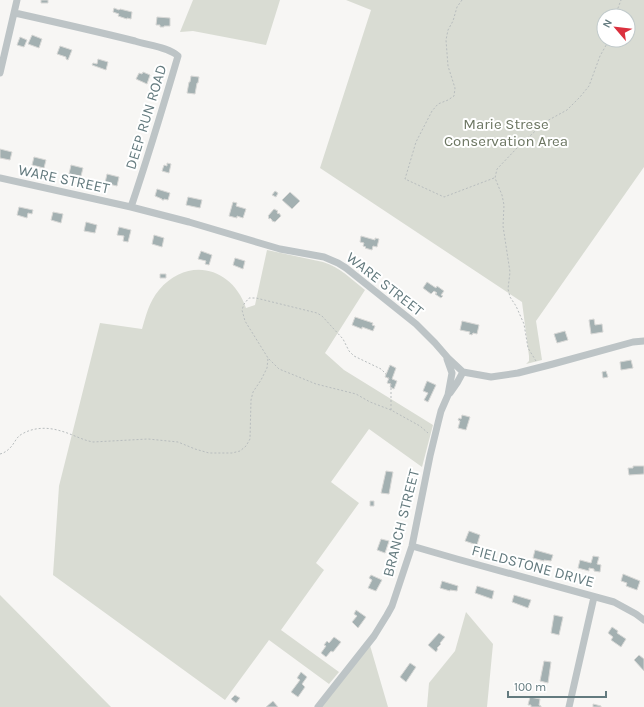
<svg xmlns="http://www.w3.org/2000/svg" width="644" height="707" font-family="Karla,sans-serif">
  <rect width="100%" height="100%" fill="#f7f6f4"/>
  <path fill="#d9dcd3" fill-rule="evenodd" d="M193 0H280L266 45 193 31 180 32Z
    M346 0H644V167L536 321 542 360 526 364 529 361V356L522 302 320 168 371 10ZM604 16H628V40H604Z
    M267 250 323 262C340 267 351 279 365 290L325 353 344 370 433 425 422 467 369 429 331 482 359 503 316 563 324 570 281 630 339 672 329 684 269 640 225 700 53 575 59 486 100 323 142 329C146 315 149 302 159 290 188 256 232 267 246 308L255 305Z
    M0 595 111 707H0Z
    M466 612 493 644 487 707H427L429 683 455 651Z
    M369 642 388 707H316Z"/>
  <path fill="#a3b0b1" stroke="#d8d8d6" d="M41 0H48V3H41Z
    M114 8 119 10 120 9 132 12 131 19 127 18V19L118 16 119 14 113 12Z
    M157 17 170 18V26H164V27H160V25H156Z
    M32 35 42 39 39 48 28 44Z
    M20 37 27 40 24 47 17 45Z
    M60 46 72 50 68 60 66 59V57L57 54Z
    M98 59 108 62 106 70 92 65 93 63 97 64Z
    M143 72 150 75 147 84 136 79 139 73 142 74Z
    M191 76 199 77 198 83H197L195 94 187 93 189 82H190Z
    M0 149 12 152 10 160 0 158Z
    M34 157 46 160 44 168 32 165Z
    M167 163 171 164 169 173 162 171 164 165 167 166Z
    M71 165 83 168 81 176 69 174Z
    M107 174 119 177 117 186 105 183Z
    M157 189 170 193 168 200 164 199V200H162V199L155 196Z
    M275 191 278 193 276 197 272 195Z
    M290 192 300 201 292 209 282 200Z
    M188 197 202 200 200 208 186 205Z
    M233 202 237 203 236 206 246 209 243 218 237 216V218L229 216Z
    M19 207 33 210 32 214 28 213 27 218 17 215Z
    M274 209 278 211 277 212 278 214 279 213 281 216 275 222 272 221V220L270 218V219L268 218 269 217 268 216Z
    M53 212 63 214 61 223 51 220Z
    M86 222 97 225 95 233 84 231Z
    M119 227 131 230 128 242 123 241 124 236 117 235Z
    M154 235 164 238 162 247 152 244Z
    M361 236 375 240V238L379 239 377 247 373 246 372 250 365 248 366 247 363 246 364 243 360 242Z
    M201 251 212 255 209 265 205 264 206 261 198 259Z
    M235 258 245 261 243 269 233 265Z
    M160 274H166V278H160Z
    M427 282 436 288 437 286 444 291 441 295 443 296 441 298 435 294 437 293 434 291 431 294 423 288Z
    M355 317 373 323 372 325 375 326 373 331 362 327V329L352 325Z
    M594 319 595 325 602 324 603 332 591 334 589 320Z
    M462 321 479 325 477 334 473 333 472 335 469 334 470 332 460 330Z
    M565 331 568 340 557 343 554 334Z
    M631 360 633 368 621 370 620 362Z
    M390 365 396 368 392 379 397 381 394 389 390 387 391 384 387 383 389 378 385 377Z
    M606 371 608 377 603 378 602 372Z
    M427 381 436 385 428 402 424 400 428 393 423 391Z
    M462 415 470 417 466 430 458 428 460 421 458 420 459 418 461 419Z
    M633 466H644V474L629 475 628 468H633Z
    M386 471 393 472 389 494 381 493Z
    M370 501H374V506H370Z
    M469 531 480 535 477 545 465 541Z
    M381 539 389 541 385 553 377 550Z
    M535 550 553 555 551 561 544 560V561L533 558Z
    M593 556 599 557 597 564 601 565 600 572 594 571V569L589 568V571L578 568 580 560 591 563Z
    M623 574 640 581 637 590 626 586 627 583 621 581Z
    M371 575 382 580 376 591 368 588 372 580 369 578Z
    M442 581 458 586 457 591 450 590V591L440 588Z
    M477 586 494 591 492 599 475 593Z
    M514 595 531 600 528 608 512 602Z
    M356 610 366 617 358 628 352 622 357 616 354 614Z
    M554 615 563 617 559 635 551 633Z
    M612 627 618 631 617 633 626 639 621 647 611 640 613 637 608 633Z
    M439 633 445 637 440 643 441 644 437 648 438 649 436 652 428 645Z
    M334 637 341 642 333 652 331 651 326 657 321 653 326 646 324 645 327 641 329 643Z
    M639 655 644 659V671L634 660Z
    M544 661 551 662 548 683 540 681Z
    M410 663 416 667 406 682 400 677Z
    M301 672 307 677 302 684 305 687 298 697 291 692 300 680 297 678Z
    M235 695 240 698 236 703 231 699Z
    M530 697 540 699 539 705 541 706V707H531V705H528Z
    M273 701 278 707H266Z
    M593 704 601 706V707H593Z"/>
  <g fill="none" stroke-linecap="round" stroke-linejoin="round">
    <path stroke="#b8bdbe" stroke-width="1" stroke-dasharray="2 2" stroke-linecap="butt" d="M462 0 457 7 453 21 448 30 446 40 448 66 455 88 454 96 448 100 438 104 432 111 416 142 405 179 444 197 494 178
      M615 16 621 0
      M536 361 528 348 524 324 516 306 510 297 508 289 510 272 503 226 504 205 502 195 495 178 497 169 517 148 545 122 567 110 580 97 589 86 600 56 609 40
      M391 410V384L386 374 381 369 354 356 349 351 343 339 322 316 317 313 256 298H249L244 304 242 310 245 321 268 358 279 369 316 384 356 394 370 402 391 410 420 426 428 433
      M0 454C4 453 7 451 10 448 15 443 16 437 22 434 34 427 48 427 61 431 72 434 82 440 93 442L148 439 178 442 195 449 209 453H232L240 451 246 446 250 439 251 400 253 392 261 380 267 368 268 358"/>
    <path stroke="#bdc4c6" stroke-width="7" d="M15 13C55 22 95 31 135 41 147 45 169 47 178 56 163 107 148 157 131 207
      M0 73 17 0
      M0 178 131 207 189 222 280 249 324 257 338 263 346 268 416 324 435 343 448 358 463 372 491 377 518 373 553 364 633 342 644 341
      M450 393 457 383 463 372
      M412 546 457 559 614 602 636 614 644 620
      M318 707 374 636 387 615 392 606 412 546 430 456 438 423 441 411 448 395 452 373 447 359
      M569 707 594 597"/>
  </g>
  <g text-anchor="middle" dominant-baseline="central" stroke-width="4" stroke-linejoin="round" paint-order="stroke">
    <g font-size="15" fill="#637a7e" stroke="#fff">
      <text transform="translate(146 117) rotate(-73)">DEEP RUN ROAD</text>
      <text transform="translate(64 179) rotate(12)">WARE STREET</text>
      <text transform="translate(385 284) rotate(38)">WARE STREET</text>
      <text transform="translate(401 523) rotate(-76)">BRANCH STREET</text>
      <text transform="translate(533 566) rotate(15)">FIELDSTONE DRIVE</text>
    </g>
    <g font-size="15" fill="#6c7662" stroke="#fff">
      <text x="506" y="124">Marie Strese<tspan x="506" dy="17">Conservation Area</tspan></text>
    </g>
  </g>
  <g transform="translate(616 28) rotate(298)"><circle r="19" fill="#ffffff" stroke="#c1cacb"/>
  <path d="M0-3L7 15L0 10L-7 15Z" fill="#db303e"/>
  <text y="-6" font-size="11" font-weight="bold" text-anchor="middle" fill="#637a7e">N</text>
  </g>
  <path d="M508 691v6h98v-6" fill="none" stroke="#637a7e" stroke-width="2"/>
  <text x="514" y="691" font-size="12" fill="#637a7e" stroke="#ffffff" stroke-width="3" paint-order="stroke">100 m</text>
</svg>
